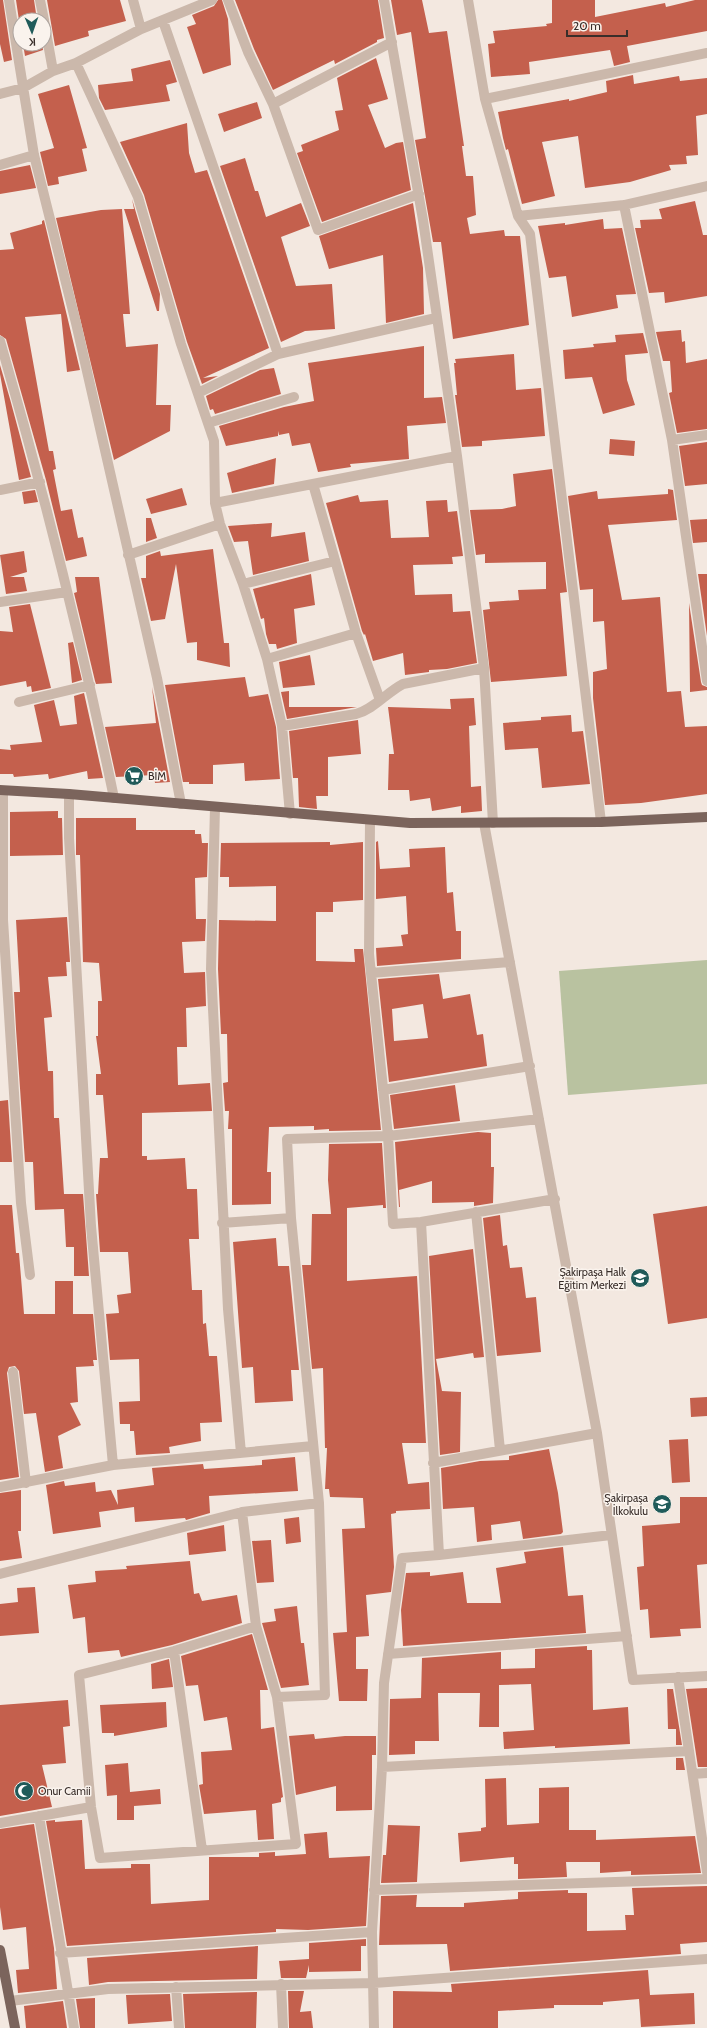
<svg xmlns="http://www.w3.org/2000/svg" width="707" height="2028" font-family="Cabin,sans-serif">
  <rect width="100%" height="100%" fill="#f3e8e0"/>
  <path fill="#b9c2a0" d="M707 960V1084L568 1095 559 971Z"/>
  <path fill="#c4604d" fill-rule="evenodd" d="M0 0H3L12 60 4 62 0 44Z
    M16 0H34L37 20H20V27Z
    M47 0H120L126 21 88 31 89 36 55 46Z
    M218 0H222L228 19 231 65 203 74 187 27 196 24 192 15 214 6Z
    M235 0H378L384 38 377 40V42L335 64 334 60 273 90 254 49Z
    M391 0H422L429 33 447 31 464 146H462L466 176H473L476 215 467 218 470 234 504 230 505 236H520L529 325 453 339 441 242H433L415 140 426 138 411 32 397 35Z
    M552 0H595V17L665 3 666 7 695 0H707V31L627 46 630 62 614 66 610 50 529 62 530 74 491 77 488 44 495 43 493 31 547 26 546 24 552 23Z
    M23 44H42L43 50 25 56Z
    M376 58 388 99 368 105 385 148 396 143 403 142 411 190 322 222 297 153 303 151 301 145 339 130 335 111 343 110 337 78Z
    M170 60 177 82 166 85 170 101 105 110 99 98 98 85 133 81 131 69Z
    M633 75 634 84 679 76 680 81 707 78V114L696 116 698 155 686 156 687 164 669 165 671 170 630 182 585 188 578 136 542 142 555 196 522 204 508 149 506 150 503 138 498 112 569 99V101L607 92 606 81Z
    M69 85 87 148 82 149 87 171 58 177 59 184 48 186 40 152 54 148 38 94Z
    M257 102 262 118 224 132 218 114Z
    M187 123 189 153 195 173 207 170 269 348 203 378 218 376 202 384 187 342 144 195 120 142Z
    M245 158 255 191H258L266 217 301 203 310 226 281 237 296 286 332 284 335 329 305 331 281 342 220 166Z
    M30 165 36 188 0 194V171Z
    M132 199 160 294 159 311H157L124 209H134Z
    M695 201 703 235H707V296L665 303 664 292 649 293 635 228H641L640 220 662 219 659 209Z
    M413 203 423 268 424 314 386 323 383 255 329 269 319 236Z
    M122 209 130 314H123L126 347 158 344 156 405H171L170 431 114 460 56 218 101 210Z
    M603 219 604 229 622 228 636 294 616 295 618 308 572 317 566 276 549 278 538 226 565 223V225Z
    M44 220 80 370 67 372 61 314 25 317 49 451H53L56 469 53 470 61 511 72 509 78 538 83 537 87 556 66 561 46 480 6 339 0 335V250L14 249 10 233 42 224V221Z
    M681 330 682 342 685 341 686 363 707 359V429L677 433 669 393 672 392 670 361H663L656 332Z
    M643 333 648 353 625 355 627 380 635 405 603 414 592 377 565 379 563 350 594 347 593 344 616 342 615 335Z
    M424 346V398L442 397 446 423 407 426 409 459 350 464 351 467 318 472 310 443 292 446 289 433 279 435 278 431V436L226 446 219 426 284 407 314 401 308 363Z
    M514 354 516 390 541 388 545 436 482 441V446L462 447 455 395H457L454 363H456L455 359Z
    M0 365 10 399 31 477 19 480 0 374Z
    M274 368 281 394 215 414 213 409 210 410 206 396 260 370Z
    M610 439 635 441 634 456 609 454Z
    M707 442V484L685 486 679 446Z
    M276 458 274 484 232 493 227 473Z
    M552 469 567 592 560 593 567 676 491 682 483 610 490 609 489 602 519 600 518 590 546 589V562L485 563V554L476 555 470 510 502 509 516 506 513 474Z
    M182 488 187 505 151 514 146 499Z
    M668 489 673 490 677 520 608 525 622 600 660 597 667 692 681 691 685 727 707 726V794L641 803 605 805 593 698V672L607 669 604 621 593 622V589L580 590 568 496 597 491 598 499 668 494Z
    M35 490 38 502 24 504 22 492Z
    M358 495 360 502 388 500 391 538 429 537 426 501 447 500 448 512 457 511 463 556 452 557 453 564 413 565 415 595 452 594 453 612 470 611 477 663 447 669 429 670V672L405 675 403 653 373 661 365 634 364 635 362 631 326 503Z
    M146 518H151L157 538 146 542Z
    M707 519V542L693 543 690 520Z
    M272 523 271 537 305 532 309 561 253 575 248 541 234 542 228 526Z
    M213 549 224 643H229L230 667 197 660V642L187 643 176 564 165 619 151 621 141 578H146V556L160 551 161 556Z
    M24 551 27 572 10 577H24L27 591 6 594 0 555Z
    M311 574 315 605 294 609 297 643 277 649 276 644H269L266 634 264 618 261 619 253 589Z
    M698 574H707V636Z
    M75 577H99L112 683 96 684 95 681 74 593 77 592Z
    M689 603 701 682 702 685 707 687V690L690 692Z
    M30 604 51 688 32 692 31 686 27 687 26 681 0 686V631L13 632 9 607Z
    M73 642 82 680 72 683 68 643Z
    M310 655 315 685 283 688 279 662Z
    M245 677 249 697 268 694 276 727 280 779 245 781 244 763 213 765V784H189V782H183L165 685Z
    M152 687 170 782 155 783 154 775 116 777 105 727 156 723Z
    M289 691V707H357L287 719 281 692Z
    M84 693 103 778 88 779 87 771 49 779 48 774 14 777 13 774H0V749L11 750 10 745 42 742 34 705 54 700 60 726 77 724 74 696Z
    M474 698 476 725 469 726 471 787 481 786 482 811 461 813V806L432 811 430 798 410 801 409 790H388L389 754H394L388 707 451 709 450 699Z
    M571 715 572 732 583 731 590 784 542 788 538 748 505 750 503 723 541 720V717Z
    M358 720 361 754 328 757V796H316L317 809 299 807 298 778H293L289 731Z
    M58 811V818H62L63 855 10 856V812Z
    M76 818H136V830H195V834H201L202 843H208L207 877 195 878 196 919H206L205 941 182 942 184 973 205 972 206 1006 186 1008 187 1047H177L178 1085 210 1083 212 1111 142 1113V1156H147V1160L185 1158 187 1189H197L199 1239H189L192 1290H202L203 1324 206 1323 209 1356H217L222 1422 200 1423 201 1441 169 1447 170 1453 136 1455 134 1431H130V1424H120L119 1402 140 1401 139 1359 110 1360 106 1314 119 1313 117 1295 131 1293 128 1252H100L96 1194H98L100 1158H108L103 1095H96V1074H101L96 1036H98V1001H102L99 963 83 962 80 855H76Z
    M378 841 380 869 410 867 409 849 445 847 447 893 453 892 456 931H461V959L377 966 376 948 403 946 401 935 408 934 406 896 376 899V842Z
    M330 842V845L363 842V900L333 902V912H316V961L355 962 354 949H363L381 1130 329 1131V1129L314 1130V1126L269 1127 267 1172H271V1204L232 1205V1129H228L229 1111H225L223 1083 228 1082 227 1034H221L218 969 219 920 276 921V886L229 887V877H220L221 843Z
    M67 917 70 962H66L67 976 48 977 52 1017 44 1018 48 1071H53L54 1118H59L64 1194H83L89 1276H74V1247H66L64 1209 35 1210 33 1162H25L16 1029 14 992H20L16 920Z
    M439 974 443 999 470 994 477 1035 483 1034 487 1066 389 1082 378 979ZM423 1004 428 1038 394 1041 392 1009Z
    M455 1085 460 1121 394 1129 390 1095Z
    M8 1100 12 1162H0V1101Z
    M478 1132 491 1133V1167H494L493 1203 474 1206V1202L432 1203V1181L399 1190 400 1207H399L395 1142Z
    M382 1143 386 1208H383V1205L347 1208V1281L417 1276 426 1443H402L408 1484 429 1482 430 1509 396 1511V1513L391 1514 394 1567 391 1592 366 1595 369 1636 356 1637V1669H368L367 1701H339L333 1633 347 1632 342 1529 365 1528 363 1498 330 1497 329 1489H325L327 1448H325L323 1368 312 1369 302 1265H311L312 1214H331L328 1180 329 1144Z
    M0 1205H12L16 1253H19L24 1314H55V1281H73V1314H93L97 1360H93L94 1366 76 1367 78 1402 70 1403 81 1425 58 1436 63 1468 45 1472 36 1413 24 1414 19 1371 15 1366 9 1367 7 1373 19 1477 0 1480Z
    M707 1206V1318L668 1324 653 1214Z
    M500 1215 503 1246 507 1245 510 1268 522 1267 526 1298 536 1297 541 1352 497 1356 483 1218Z
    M276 1238 278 1266H289L299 1370H291L293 1401 255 1403 253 1367 242 1368 233 1242Z
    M473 1249 484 1357 474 1358 473 1353 436 1359 442 1391 461 1392 460 1452 440 1455 429 1256Z
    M707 1397V1416L691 1417 690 1398Z
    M688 1439 690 1482 672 1483 669 1440Z
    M549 1449 558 1493 563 1532 561 1534 523 1539 520 1521 491 1525 492 1540 477 1542 474 1507 443 1509 441 1468 480 1461 509 1460V1456Z
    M295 1457 298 1491 209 1496 210 1513 186 1520 185 1518 135 1522 134 1507 99 1512 101 1527 53 1534 46 1485 64 1481 65 1486 95 1482 96 1492 111 1490 118 1505 117 1490 154 1485 152 1468 203 1464 204 1469 262 1465V1460Z
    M21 1490V1531H18L22 1558 0 1561V1493Z
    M680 1497H707V1564L697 1565 701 1628 680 1629 681 1636 650 1638 648 1609 640 1610 637 1567 644 1566 642 1526 680 1523Z
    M299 1517 301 1542 286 1544 284 1519Z
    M224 1525 226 1551 189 1555 187 1533Z
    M271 1540 274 1582 257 1583 252 1541Z
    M563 1547 568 1596 583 1595 586 1633 403 1646 401 1610 406 1573 430 1572V1576L463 1572 467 1603H501L496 1568 526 1563 524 1552Z
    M190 1561 194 1594 199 1593 202 1601 237 1595 242 1623 172 1645 121 1657 119 1650 88 1653 85 1617 73 1619 68 1585 96 1582 95 1571 127 1569 126 1566Z
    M35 1587 39 1633 0 1636V1604L18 1602 17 1588Z
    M297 1606 301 1643H304L309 1685 281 1688 262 1623 276 1621 274 1609Z
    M252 1634 268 1690H260L261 1729 274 1727 283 1797 281 1798V1802L272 1804 274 1839 258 1840 256 1810 204 1814 199 1785 203 1784 201 1752 232 1750 227 1717 204 1721 198 1685 186 1686 181 1656Z
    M587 1646V1650H592L593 1710 628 1707 630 1744 555 1748V1746L504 1749 503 1732 534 1730 531 1684 499 1685V1727H479L480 1693H438L439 1741H415V1754L389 1755 390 1699 421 1698 422 1658 501 1652V1669L535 1668V1649Z
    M169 1659 173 1687 152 1689 151 1664Z
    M707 1688V1767H698L686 1689Z
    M667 1689H673L682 1745H676V1729H668Z
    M68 1700 70 1726 63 1727 66 1763 42 1765 52 1807 0 1816V1705Z
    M166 1702 167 1727 114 1736V1733H102L100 1705Z
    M314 1734 315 1739 345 1736H376V1755H372V1810L336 1811V1786L296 1795 289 1736Z
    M676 1758H683L685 1770H676Z
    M128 1763 130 1792 160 1789 161 1804 134 1806V1820H117V1795L107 1796 105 1765Z
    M506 1778 507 1825 539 1823V1788L569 1787V1830H596V1840L695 1836 701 1873 631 1875V1871L600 1873V1862H566L567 1877 518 1879V1864H514V1857L460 1862 458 1833 481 1831V1828L486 1827 485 1779Z
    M55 1820V1822L82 1820 85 1869 131 1868V1864H150L151 1904 209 1900V1857H259V1853L275 1852V1856L306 1854 304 1834 327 1832 329 1858 370 1856 366 1926 308 1930 276 1929V1932L67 1946 46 1821Z
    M34 1824 54 1948 57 1989 18 1993 16 1970 29 1969 26 1927 3 1930 0 1907V1829Z
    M388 1825 420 1826 417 1882 381 1883 383 1855H386Z
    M707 1886V1942L680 1944 681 1954 450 1971 447 1944 379 1945 381 1896 417 1895 416 1907H464V1903L518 1899V1892L568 1890V1893H587V1931L626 1930 625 1915H634L632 1888Z
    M366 1939V1946H361V1971L309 1972V1965L306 1978H281L279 1961 309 1959V1943Z
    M258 1946 257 1979 108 1982 89 1985 87 1958Z
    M648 1970 650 1995 694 1993 695 2024 641 2027 639 1999 603 2002V2005H554V2008L498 2011V2028H393V1991L452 1992 451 1984Z
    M288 1991H304L300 2012 311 2011 313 2028H289Z
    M257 1992 256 2028H185L183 1994Z
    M170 1994 172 2021 128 2024 126 1995Z
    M95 1998V2028H80L76 1999Z
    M63 2001 67 2028H26L24 2006Z"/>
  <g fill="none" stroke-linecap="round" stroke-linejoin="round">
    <path stroke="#cbb8ab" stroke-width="10" d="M9 0 34 155 76 323 157 678 181 804
      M40 0 44 20
      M133 0 141 29
      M228 0 248 52 273 104 318 230 419 194
      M384 0 423 220 457 456 484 668 493 823
      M468 0 485 99 518 216 530 234 601 822
      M44 21 53 71
      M163 21 278 354
      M76 63 138 197 181 344 214 441 215 503 220 524 243 584 267 659 282 726 290 814
      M0 94 23 88 53 71 76 63 141 29 212 0
      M485 99 707 53
      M273 104 392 42
      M0 165 34 155
      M624 205 672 440 707 681
      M518 216 624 205 707 186
      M0 341C44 492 82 644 114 798
      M198 393 278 354 436 318
      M208 423 294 397
      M672 440 707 435
      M313 484 356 633 380 700
      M0 490 40 482
      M215 503 457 456
      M128 555 220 524
      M243 584 335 561
      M0 602 67 592
      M267 659 356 633
      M19 702 90 685
      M282 726 356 714C374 709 386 693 403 684L484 668
      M3 791V920L21 1203 30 1275
      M69 794V838L91 1226 113 1465
      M215 807 211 969 228 1309 241 1453
      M484 823 597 1433 633 1680 707 1676
      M371 973 510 962
      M383 1090 530 1066
      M539 1119 388 1136 393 1224 421 1222 555 1199
      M476 1212 500 1450
      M421 1222 439 1555 611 1535
      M222 1223 291 1218
      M13 1372 26 1483
      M433 1463 597 1433
      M0 1487 113 1465 313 1446
      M242 1512 256 1626 277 1697 296 1844 100 1858 91 1807 79 1675 174 1651 256 1626
      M0 1574 242 1512 319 1503
      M174 1651 202 1850
      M388 1654 627 1636
      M678 1677 707 1872
      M277 1697 325 1695 319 1503 291 1218 287 1139 388 1136 369 954 370 820
      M382 1767 689 1751
      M693 1774 707 1773
      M39 1816 74 2028
      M0 1823 91 1807
      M374 1890 707 1879
      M60 1953 372 1932
      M281 1984 283 2028
      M176 1987 179 2028
      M10 2001 108 1989 374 1983 707 1959
      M374 2028 372 1932 382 1767 384 1683 402 1558 439 1555"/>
    <path stroke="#7b645c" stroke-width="10" d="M0 790 69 794 410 823 601 822 707 817
      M0 1950 15 2028"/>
  </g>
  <defs>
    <symbol id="supermarket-disc" viewBox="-11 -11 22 22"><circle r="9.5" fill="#205b5a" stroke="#faf3ed"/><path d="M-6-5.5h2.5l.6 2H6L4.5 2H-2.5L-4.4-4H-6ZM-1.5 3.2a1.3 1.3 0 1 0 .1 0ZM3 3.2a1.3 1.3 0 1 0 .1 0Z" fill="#fff"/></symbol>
    <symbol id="school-disc" viewBox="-11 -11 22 22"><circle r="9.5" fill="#205b5a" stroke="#faf3ed"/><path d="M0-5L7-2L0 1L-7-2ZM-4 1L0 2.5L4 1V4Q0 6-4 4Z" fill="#fff"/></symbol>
    <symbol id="mosque-disc" viewBox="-11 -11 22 22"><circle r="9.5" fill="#205b5a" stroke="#faf3ed"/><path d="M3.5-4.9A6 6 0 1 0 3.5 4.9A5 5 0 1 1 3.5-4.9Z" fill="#fff"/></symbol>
  </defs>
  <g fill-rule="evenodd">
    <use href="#supermarket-disc" x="123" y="765" width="22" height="22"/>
    <use href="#school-disc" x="629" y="1267" width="22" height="22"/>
    <use href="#school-disc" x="651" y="1493" width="22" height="22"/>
    <use href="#mosque-disc" x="13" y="1780" width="22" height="22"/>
  </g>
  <g text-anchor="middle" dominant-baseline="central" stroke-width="3" stroke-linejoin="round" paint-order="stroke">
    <g font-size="11" fill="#392e2a" stroke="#faf3ed" text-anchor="start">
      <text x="148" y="776">BİM</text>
      <text x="626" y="1272" text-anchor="end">Şakirpaşa Halk<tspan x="626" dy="13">Eğitim Merkezi</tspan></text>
      <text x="648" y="1498" text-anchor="end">Şakirpaşa<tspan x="648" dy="13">İlkokulu</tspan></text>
      <text x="38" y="1791">Onur Camii</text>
    </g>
  </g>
  <g transform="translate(32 32) rotate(178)"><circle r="19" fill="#faf3ed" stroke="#ada49f"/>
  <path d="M0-3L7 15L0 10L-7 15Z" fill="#205b5a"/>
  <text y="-6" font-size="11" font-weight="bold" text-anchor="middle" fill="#392e2a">K</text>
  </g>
  <path d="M567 30v6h60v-6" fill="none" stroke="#392e2a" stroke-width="2"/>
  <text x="573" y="30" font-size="12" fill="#392e2a" stroke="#faf3ed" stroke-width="3" paint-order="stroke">20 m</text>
</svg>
